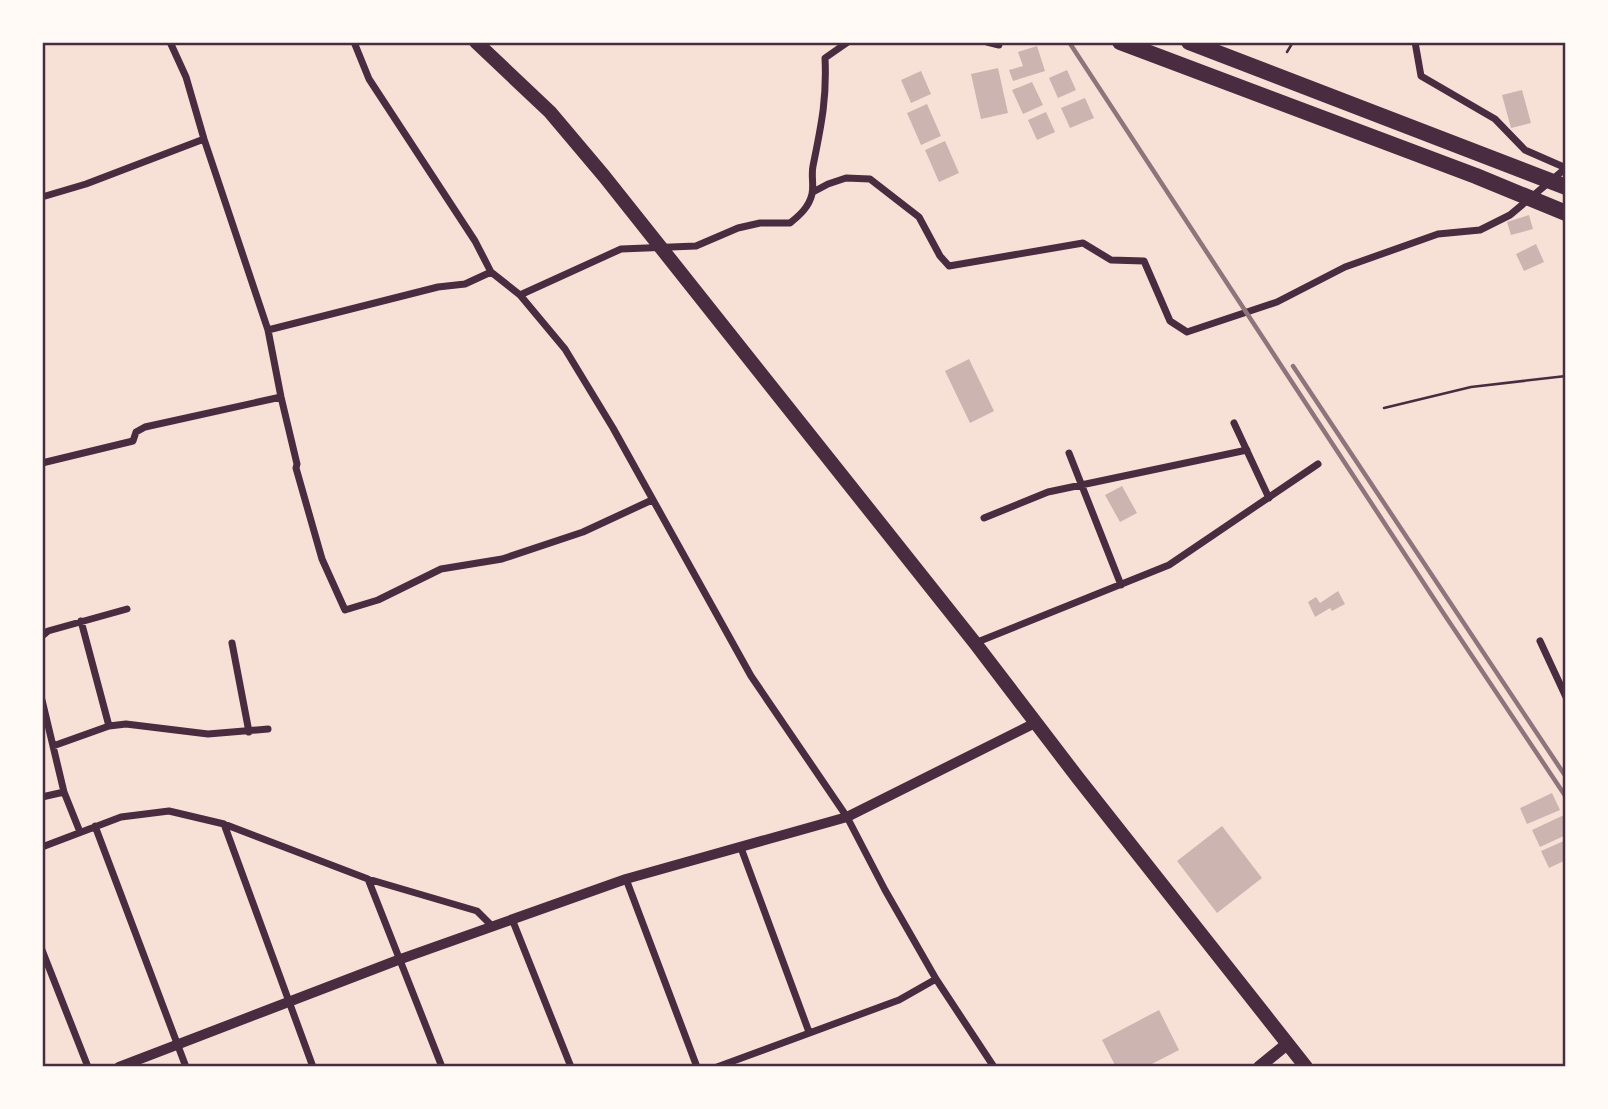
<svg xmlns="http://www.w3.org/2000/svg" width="1608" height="1109" font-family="Poppins,sans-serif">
  <rect width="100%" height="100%" fill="#f7e1d7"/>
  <path fill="#ccb4b1" d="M1037 46 1045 71 1013 81 1009 70 1023 66 1018 52Z
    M998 68 1008 113 981 119 971 74Z
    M1067 70 1076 90 1058 98 1049 78Z
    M921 71 931 94 911 103 901 80Z
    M1032 82 1043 105 1023 114 1012 90Z
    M1522 90 1531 123 1511 128 1502 95Z
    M1085 98 1094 118 1070 128 1061 108Z
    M927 104 941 136 921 145 907 113Z
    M1046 112 1055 132 1037 140 1028 120Z
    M945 141 959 173 939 182 925 150Z
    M1529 215 1533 229 1511 235 1507 222Z
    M1536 244 1544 262 1524 271 1516 254Z
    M969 359 994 411 970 423 945 371Z
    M1122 486 1137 513 1120 522 1105 495Z
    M1338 591 1345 604 1332 611 1330 608 1315 617 1308 602 1316 597 1320 603Z
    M1552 793 1560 810 1527 824 1520 808Z
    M1564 815 1566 835 1540 847 1532 830Z
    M1222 826 1262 878 1217 913 1177 861Z
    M1566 840V860L1549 868 1541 851Z
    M1159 1010 1179 1050 1146 1067H1116L1102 1040Z"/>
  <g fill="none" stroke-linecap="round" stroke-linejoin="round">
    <path stroke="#4a2c40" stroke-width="2.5" d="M1287 52 1293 42
      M1384 408 1471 387 1566 376"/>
    <path stroke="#4a2c40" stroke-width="7" d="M170 42 186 77 204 139 268 330 281 397 297 464 296 468 322 559 345 610 378 600 441 569 502 559 583 532 652 500
      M354 42 369 79 475 241 491 272 520 295 565 349 613 428 751 676 847 817 885 890 936 979 994 1067
      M987 42 999 45
      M813 192 828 184 846 178 870 179 919 217 940 256 949 266 1083 243 1111 260 1144 261 1170 321 1187 332 1277 302 1345 267 1438 234 1480 230 1510 215 1566 168 1525 150 1495 119 1421 76 1415 42
      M42 197 86 184 204 139
      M520 295 621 249 696 246 738 228 760 223H790C800 215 809 207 812 194 814 185 811 175 813 166 821 126 827 100 825 58L848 42
      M268 330 438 287 465 284 491 272
      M1234 423 1269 498
      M1069 453 1121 585
      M42 463 133 441 136 432 145 427 281 397
      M984 518 1048 492 1247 450
      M81 621 109 726
      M42 636 48 631 127 609
      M1540 641 1566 697
      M232 643 249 732
      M975 643 1169 565 1318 464
      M42 700 64 792 80 832
      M53 746 109 726 126 724 208 734 268 729
      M42 797 64 792
      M224 824 313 1067
      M95 826 186 1067
      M42 847 121 817 169 811 224 824 368 879 477 911 492 926
      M741 848 809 1032
      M368 879 442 1067
      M626 879 697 1067
      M512 919 571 1067
      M42 950 88 1067
      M717 1067 899 1000 936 979"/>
    <path stroke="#4a2c40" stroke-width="10" d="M119 1067 398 960 626 879 847 817 1035 723"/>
    <path stroke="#4a2c40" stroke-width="12" d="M1259 1067 1287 1044"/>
    <path stroke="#4a2c40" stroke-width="14" d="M476 42 550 112 604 176 975 643 1078 778 1306 1067"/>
    <path stroke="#4a2c40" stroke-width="16" d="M1120 42 1476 176 1566 213
      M1189 42 1566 187"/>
    <path stroke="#8f747c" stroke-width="4.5" d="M1069 42 1442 611 1566 797
      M1293 366 1566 777"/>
  </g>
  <rect width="1608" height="1109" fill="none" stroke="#fffaf5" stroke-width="88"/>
  <rect x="44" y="44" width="1520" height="1021" fill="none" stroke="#4a2c40" stroke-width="2.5"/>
</svg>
